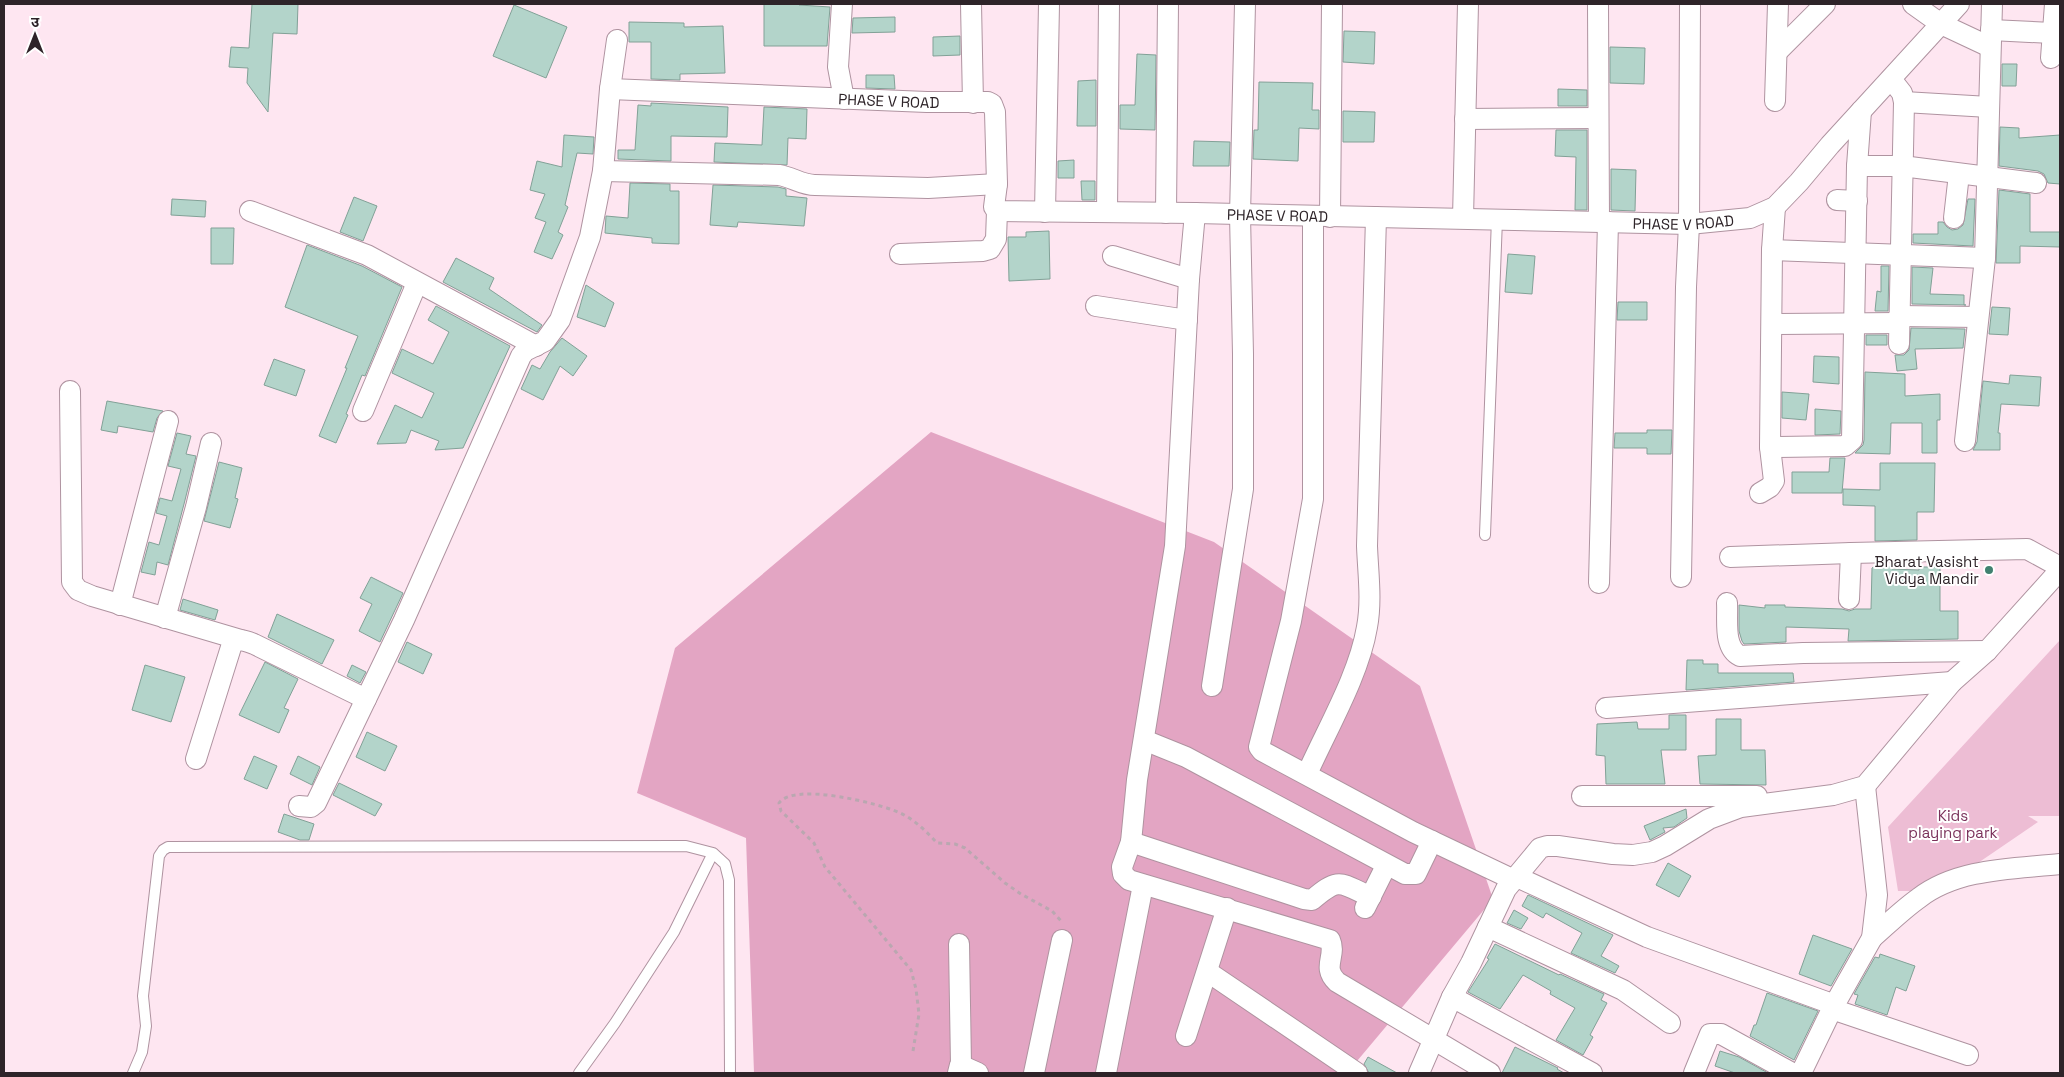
<svg xmlns="http://www.w3.org/2000/svg" width="2064" height="1077" font-family="'Space Grotesk','Noto Sans Devanagari',sans-serif">
  <rect width="100%" height="100%" fill="#fee6f1"/>
  <path fill="#edbdd4" d="M2060 640V816H2028L2038 822 1975 865 1917 891H1898L1888 827Z"/>
  <path fill="#e3a5c3" d="M931 432 1214 542 1420 686 1493 899 1347 1073H754L746 838 637 793 675 648Z"/>
  <path fill="#b3d4ca" stroke="#82a197" d="M252 4H298L297 34 273 33 268 112 247 83 248 68 229 67 231 47 249 48Z
    M764 4H799V5L830 7 827 46H764Z
    M514 5 567 27 546 78 493 56Z
    M895 17V32L852 33 853 18Z
    M629 22 684 23V27L723 26 725 73 680 74V80L651 79V42H629Z
    M1344 31 1375 32 1374 64 1343 62Z
    M960 36V55L933 56V37Z
    M1610 47 1645 48 1644 84 1610 83Z
    M1137 54 1156 55 1155 130 1120 129V105H1135Z
    M2002 64H2017L2016 86H2002Z
    M866 75H894L895 89 866 88Z
    M1096 80V126H1077L1078 81Z
    M1259 82 1313 83 1312 110H1319V129L1299 128 1298 161 1253 159 1254 130H1258Z
    M1558 89 1587 90V106H1558Z
    M651 103 728 107 727 137 671 136V161L618 159V150H635L638 105 651 106Z
    M764 107 807 109 806 139 788 138 787 165 714 162 715 143 762 145Z
    M1343 111 1375 112 1374 142H1343Z
    M2000 127 2019 128V138L2060 135V184L2048 183 2044 174 2038 171 1999 166Z
    M1556 130H1587V210H1575L1576 157 1555 156Z
    M564 135 594 137 593 154 577 153 565 205 568 207 558 232 563 235 552 259 534 252 546 222 535 218 545 194 530 190 537 161 562 167Z
    M1194 141 1230 142 1229 166H1193Z
    M1074 160V178H1058V161Z
    M1611 169 1636 170 1635 211 1611 210Z
    M1081 181H1095V200H1082Z
    M630 183 670 184V191H679V244L652 243V238L605 233 606 216 628 218Z
    M713 185 778 187 786 189V196L807 198 804 226 738 222 737 227 710 225Z
    M1999 190 2030 194V232H2060V247L2020 246V263H1996Z
    M354 197 377 206 363 241 340 232Z
    M172 199 206 201 205 217 171 215Z
    M1968 199H1975L1973 246 1913 243V234H1938V222H1943L1947 227 1952 230 1958 229 1963 225Z
    M211 228H234L233 264H211Z
    M1049 231 1050 279 1009 281 1008 237H1026V232Z
    M307 245 362 266 402 287 365 376 362 375 346 414 348 415 336 443 319 436 347 368H345L358 336 285 307Z
    M1508 254 1535 256 1532 294 1505 292Z
    M456 258 494 278 489 289 542 325 537 332 443 282Z
    M1881 266H1889L1888 311H1875L1877 291 1881 292Z
    M1912 267 1933 268 1930 294 1964 295V305H1966L1912 304Z
    M586 285 614 303 605 327 577 317Z
    M1618 302H1647V320H1617Z
    M436 306 510 346 463 448 435 450 439 441 411 430 406 443 377 444 395 405 422 418 434 393 392 373 402 349 433 364 449 332 428 320Z
    M1992 307 2010 308 2008 335 1989 334Z
    M1911 328 1965 329 1963 348 1915 349 1917 369 1897 371 1895 355H1904L1909 350Z
    M1866 335H1887V345H1866Z
    M562 338 587 356 573 376 560 366 543 400 521 389 532 365 540 369 550 352Z
    M1814 356 1839 357V384L1813 382Z
    M274 359 305 370 296 396 264 385Z
    M1865 372 1905 374V396L1940 394V420H1937V453H1922V423H1891L1890 454 1855 453 1863 445 1864 440Z
    M2010 375 2041 377 2039 406 2001 404 1998 433H2000V450H1973L1977 442 1983 381 2009 384Z
    M1782 392 1809 394 1806 420 1782 418Z
    M107 401 163 411 157 418 153 432 118 426 117 433 101 430Z
    M1815 409 1841 411 1840 434 1815 435Z
    M1647 430H1672L1671 454H1647V448H1614L1615 433H1647Z
    M177 433 191 436 186 454 196 456 184 504 168 565 157 562 155 575 141 572 149 542 159 545 167 516 156 513 160 498 172 501 181 469 168 466Z
    M1830 458H1845L1842 493H1792V472H1829Z
    M219 462 242 468 235 498 238 499 230 528 204 521Z
    M1880 463H1935L1934 512H1917V540L1875 541V506L1843 505V489L1880 490Z
    M1875 566 1892 567V569L1919 570V567H1940V611H1958V639L1848 641 1849 629 1786 627V642L1744 644 1742 641 1739 631V605L1765 608V605H1785V607L1842 609 1849 611 1855 609H1871L1872 568Z
    M371 577 403 593 380 642 359 631 372 604 360 598Z
    M183 599 218 610 215 620 180 610Z
    M277 614 334 640 322 664 268 637Z
    M407 642 432 654 423 674 398 662Z
    M1687 660H1703V664H1718V673H1793L1794 682 1686 690Z
    M265 662 298 679 284 708 289 710 279 733 239 715Z
    M145 665 185 677 171 722 132 710Z
    M352 665 366 672 360 683 347 676Z
    M1669 715H1686V750H1661L1665 784H1606L1605 756 1596 755 1597 724 1637 722 1638 729H1669Z
    M1716 719H1741V750H1765L1766 785 1700 784 1698 756 1716 755Z
    M367 732 397 746 385 771 356 757Z
    M254 756 277 766 267 789 244 779Z
    M298 756 320 767 312 785 290 774Z
    M339 783 382 804 375 816 333 795Z
    M1686 809 1687 818 1674 827 1663 828 1665 832 1650 840 1644 826Z
    M284 814 314 824 309 840H300L278 832Z
    M1668 863 1691 876 1679 897 1656 885Z
    M1528 895 1613 935 1601 956 1619 966 1615 973 1571 953 1582 933 1546 913 1543 918 1522 906Z
    M1514 910 1528 918 1521 929 1507 923Z
    M1813 935 1852 949 1831 986 1799 974Z
    M1495 944 1559 975 1560 974 1604 994 1601 1000 1607 1003 1590 1035 1593 1037 1583 1055 1556 1040 1575 1008 1550 994 1551 991 1523 975 1500 1009 1468 992 1489 959 1487 958Z
    M1880 954 1915 966 1906 991 1896 987 1887 1015 1855 1004 1858 995 1854 994 1875 957 1879 958Z
    M1767 993 1818 1011 1794 1060 1750 1036 1754 1025H1756Z
    M1515 1047 1558 1068 1557 1069 1564 1073H1502Z
    M1720 1051 1739 1057 1768 1073H1735L1715 1066Z
    M1368 1057 1397 1073H1369L1364 1064Z"/>
  <g fill="none" stroke-linecap="round" stroke-linejoin="round">
    <defs>
      <path id="service" d="M1485 535 1497 219
        M133 1073 142 1052 146 1026 143 996 159 856 163 850 168 847 686 846 713 853 725 864 729 880 730 1073
        M579 1073 615 1023 674 932 713 853"/>
      <g id="minor">
        <path d="M842 4 838 67 844 99"/>
        <path d="M971 4 973 103"/>
        <path d="M1598 4 1599 221"/>
        <path d="M1913 4 1941 24 1990 47"/>
        <path d="M1991 30 2052 33"/>
        <path d="M1777 52 1825 4"/>
        <path d="M2051 58 2055 4"/>
        <path d="M1891 79 1902 93 1904 102 1899 344"/>
        <path id="s1" d="M610 89 927 102H988L992 104 995 112 997 184 994 207 997 211 1195 213 1689 224 1750 218 1775 207 1799 182 1830 145 1959 4"/>
        <path d="M1775 101 1778 4"/>
        <path d="M1904 102 1989 107"/>
        <path d="M1465 119 1597 118"/>
        <path d="M1857 166H1902L2036 183"/>
        <path d="M603 171 779 175C792 177 802 185 815 185L928 188 997 184"/>
        <path d="M1837 200 1857 201"/>
        <path d="M250 211 367 255 536 346"/>
        <path d="M1045 212 1049 4"/>
        <path d="M1107 212 1109 4"/>
        <path d="M1166 213 1168 4"/>
        <path d="M1195 213 1189 279 1175 546 1137 780 1131 842 1122 867 1123 874 1129 880 1330 940C1337 956 1321 967 1337 982L1490 1073"/>
        <path d="M1313 216V499L1291 621 1259 747 1262 751 1413 832 1514 880"/>
        <path d="M1330 217 1332 4"/>
        <path d="M1463 218 1468 4"/>
        <path d="M1954 218 1959 174"/>
        <path d="M1772 250 1985 258"/>
        <path d="M900 254 983 251 990 249 996 239 997 211"/>
        <path d="M1113 256 1189 279"/>
        <path d="M1096 306 1187 320"/>
        <path d="M1899 316 1978 317"/>
        <path d="M1772 324 1899 323"/>
        <path d="M70 391 72 582 78 590 92 596 241 640"/>
        <path d="M363 411 417 283"/>
        <path d="M1965 441 1985 258 1992 4"/>
        <path d="M1770 447 1845 446 1852 440 1857 166 1861 111"/>
        <path d="M1760 493 1770 487 1774 481 1770 447 1772 250 1775 207"/>
        <path d="M1730 557 1851 553 2027 549 2060 567"/>
        <path d="M1681 577 1686 287 1689 224 1690 4"/>
        <path d="M1599 583 1608 222"/>
        <path d="M1849 599 1851 553"/>
        <path d="M1727 603C1728 619 1723 648 1740 656L1803 653 1987 651"/>
        <path d="M120 605 168 421"/>
        <path d="M165 618 196 507 211 443"/>
        <path d="M1212 686 1243 489V354L1240 215 1245 4"/>
        <path d="M1606 708 1952 682"/>
        <path d="M1144 740 1186 757 1405 874H1416L1432 841"/>
        <path d="M196 759 232 644C239 638 246 641 254 644L366 699"/>
        <path d="M1307 774C1327 729 1359 675 1367 627 1372 600 1368 573 1367 546L1376 217"/>
        <path d="M1582 796H1757"/>
        <path d="M299 806 311 807 316 803 404 620 521 356 525 351 545 341 560 320 590 237 603 171 610 89 617 40"/>
        <path d="M1131 842 1304 899 1312 900C1340 876 1340 883 1371 897"/>
        <path d="M1517 877 1647 937 1835 1005"/>
        <path d="M1365 908 1386 866"/>
        <path d="M1488 927 1623 990 1670 1023"/>
        <path d="M1872 938C1887 925 1902 910 1919 898 1958 868 2014 869 2060 864"/>
        <path d="M959 944 961 1065"/>
        <path d="M1208 972 1357 1073"/>
        <path d="M1452 997 1592 1073"/>
        <path d="M1832 1009 1968 1055"/>
        <path d="M1186 1036 1227 908"/>
        <path d="M958 1073 960 1065 978 1073"/>
        <path d="M1034 1073 1062 940"/>
        <path d="M1106 1073 1143 885"/>
        <path d="M1419 1073 1452 997 1471 963 1506 889 1540 848 1547 846H1558L1613 854 1633 855 1652 852 1665 846 1709 819 1741 807 1833 795 1865 786 1952 682 1987 651 2060 570"/>
        <path d="M1694 1073 1710 1034H1721L1792 1073"/>
        <path d="M1801 1073 1832 1009 1872 938 1877 895 1865 786"/>
      </g>
    </defs>
    <use href="#service" stroke="#af93a0" stroke-width="12"/>
    <use href="#minor" stroke="#af93a0" stroke-width="22"/>
    <path stroke="#baa7b0" stroke-width="3" stroke-dasharray="4 4" stroke-linecap="butt" d="M913 1051 919 1014 916 989 911 970 825 867 814 843 781 811 779 803C794 782 877 803 898 812 914 819 926 831 937 843L955 844 965 848 1005 883 1021 894 1052 911 1062 922"/>
    <use href="#service" stroke="#fff" stroke-width="10"/>
    <use href="#minor" stroke="#fff" stroke-width="20"/>
  </g>
  <circle fill="#418170" stroke="#fff" stroke-width="2" cx="1989" cy="570" r="5"/>
  <g text-anchor="middle" dominant-baseline="central" stroke-width="4" stroke-linejoin="round" paint-order="stroke">
    <g font-size="15" fill="#2e2429" stroke="#fff">
      <text stroke="none"><textPath href="#s1" startOffset="279">PHASE V ROAD</textPath></text>
      <text stroke="none"><textPath href="#s1" startOffset="772">PHASE V ROAD</textPath></text>
      <text stroke="none"><textPath href="#s1" startOffset="1178">PHASE V ROAD</textPath></text>
    </g>
    <g font-size="15" fill="#2e2429" stroke="#fff" text-anchor="end">
      <text x="1979" y="561">Bharat Vasisht<tspan x="1979" dy="17">Vidya Mandir</tspan></text>
    </g>
    <g font-size="15" fill="#7b325b" stroke="#fff">
      <text x="1953" y="815">Kids<tspan x="1953" dy="17">playing park</tspan></text>
    </g>
  </g>
  <rect width="2064" height="1077" fill="none" stroke="#2e2429" stroke-width="10"/>
  <g transform="translate(35 35)" stroke="#ffffff" stroke-width="4" paint-order="stroke">
  <path d="M0-4L9 19L0 12L-9 19Z" fill="#2e2429"/>
  <text y="-8" font-size="14" font-weight="bold" text-anchor="middle" fill="#2e2429">उ</text>
  </g>
</svg>
